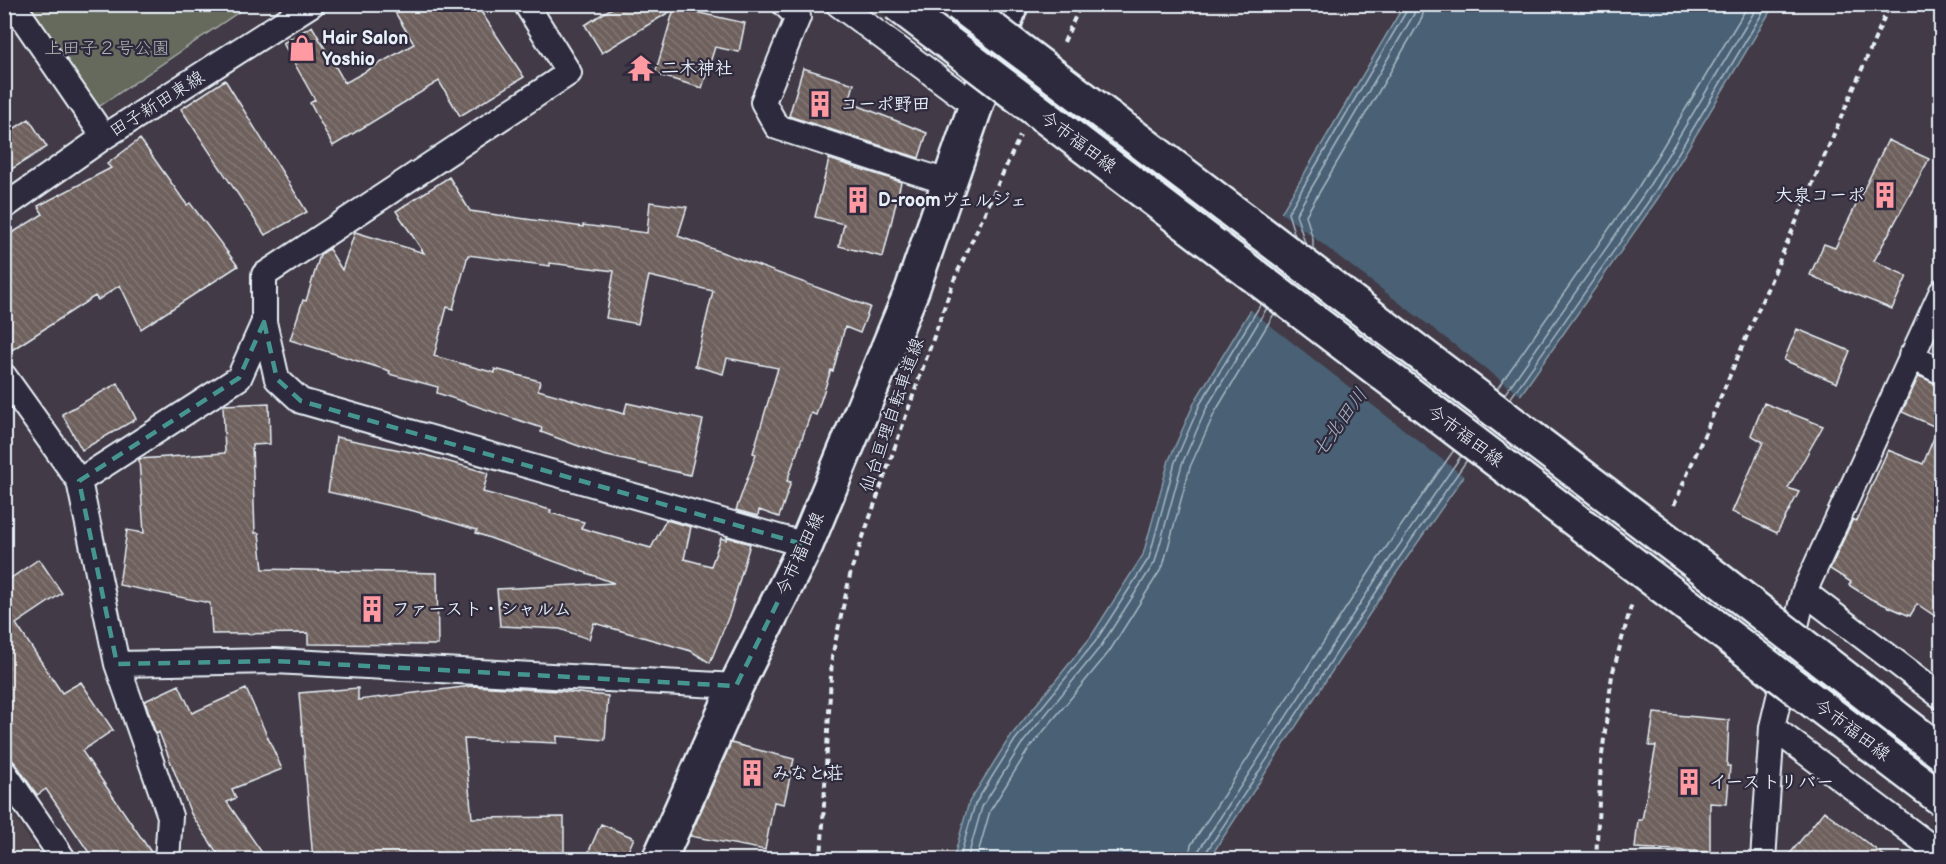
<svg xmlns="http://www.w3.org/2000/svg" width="1946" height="864" font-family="'Balsamiq Sans','Klee One',sans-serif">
  <defs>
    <pattern id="building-back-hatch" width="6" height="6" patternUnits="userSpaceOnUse" patternTransform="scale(1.5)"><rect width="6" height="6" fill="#6e605c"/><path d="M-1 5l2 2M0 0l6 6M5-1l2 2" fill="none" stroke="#837774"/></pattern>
  </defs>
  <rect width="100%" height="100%" fill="#423a46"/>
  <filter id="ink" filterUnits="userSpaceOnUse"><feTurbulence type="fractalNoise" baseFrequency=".0167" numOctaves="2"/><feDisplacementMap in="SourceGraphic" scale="12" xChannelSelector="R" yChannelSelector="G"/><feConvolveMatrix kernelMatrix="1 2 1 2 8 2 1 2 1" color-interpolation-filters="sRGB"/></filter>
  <g filter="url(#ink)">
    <path fill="#4f454d" d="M4 803H5L43 859H5Z"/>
    <path fill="#666b5d" stroke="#a7aeaa" stroke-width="1.5" d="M25 5H249L97 108Z"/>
    <path fill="#496174" stroke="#899ba9" stroke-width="1.5" d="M1404 5H1774L1658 198 1395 575 1209 859 953 860 969 802 1010 737 1090 638 1143 555 1169 460 1195 401 1291 244 1281 213Z"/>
    <path fill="#423a46" d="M1279 211 1523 397 1466 478 1248 308 1288 244 1278 214Z"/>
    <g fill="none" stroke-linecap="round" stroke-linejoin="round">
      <path stroke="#a8b7c3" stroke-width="1.5" d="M1295 236 1288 213 1407 10 1408 4
        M1305 243 1296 214 1414 14 1416 4
        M1313 250V240L1306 215 1422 18 1425 4
        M1497 389 1639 186 1749 4
        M1504 395 1646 191 1759 4
        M1510 399 1653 195 1768 4
        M959 860 975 804 1015 740 1095 642 1149 558 1175 462 1200 404 1261 304
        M967 860 982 807 1021 745 1101 646 1155 562 1182 464 1207 407 1267 308
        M976 860 990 811 1028 750 1109 652 1163 566 1190 467 1215 412 1274 314
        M1188 860 1191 845 1376 562 1454 450
        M1197 860 1199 850 1384 567 1461 456
        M1204 860 1205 854 1390 571 1467 460"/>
    </g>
    <path fill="url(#building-back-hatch)" stroke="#e8f1f8" stroke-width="1.5" d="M390 4H476L524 77 460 116 439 81 333 146 310 103 315 100 283 43 312 26 345 83 414 44Z
      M618 4H682L677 8 745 23 739 52 715 47 702 88 655 74 674 9 602 53 585 25Z
      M803 68 854 84 849 102 927 133 919 158 789 116Z
      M225 80 307 212 265 235 181 109Z
      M29 119 47 147 4 174V135Z
      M140 139 187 205 190 203 238 266 141 329 120 285 98 300 95 296 4 355V238L43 214 38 206 111 168 107 164Z
      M1888 140 1929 159 1874 261 1907 276 1892 309 1845 290V291L1810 275 1824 244 1835 248Z
      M829 159 901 182 883 257 839 246 844 224 815 217Z
      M449 177 470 211 583 227V225L647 233 650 202 687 207 678 236 870 307 860 333 845 327 833 371 831 370 816 415 811 413 787 481 791 482 779 517 759 510 758 516 736 510 756 454 753 453 778 368 727 358 723 374 695 366 713 291 649 276 638 324 606 318 614 271 550 263V266L468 255 453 309 447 307 434 356 495 373V369L540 381 538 390 624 414 627 403 703 420 690 475 603 455 541 432 542 428 437 393 438 387 389 374 390 371 290 340 303 300 306 301 320 255 329 249 342 270 355 232 424 253 396 211Z
      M1797 329 1850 351 1837 383 1784 360Z
      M1919 376 1941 386V620L1917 604 1910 616 1871 599 1849 585 1851 582 1830 569 1853 519 1856 521 1888 450 1923 464 1938 428 1902 412Z
      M118 383 136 419 82 450 62 414Z
      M269 403 270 444 252 445 255 533H259L263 569 437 573 438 645 308 644V633L212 634 210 603 119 585 127 530 144 533 139 459 225 453 223 405Z
      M1764 403 1823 426 1788 488 1799 492 1777 533 1732 512 1763 442 1751 435Z
      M336 437 425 455 488 473 483 492 551 510 550 513 584 522 581 528 651 548 666 520 691 527 684 559 711 566 721 538 726 540 727 537 750 544 730 613 710 663 691 651 594 623 589 639 560 629 500 626 497 589 614 583 476 533 477 530 414 511 328 492Z
      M39 559 62 593 16 624 62 693 81 682 113 730 82 751 153 855V860H94L46 789 37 795 16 764 4 751V583Z
      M179 685 192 713 246 689 282 769 232 789 236 798 227 802 267 860H222L191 814 159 732 157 734 155 731 145 701Z
      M472 686 559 691 608 696 605 740 557 736V743L464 739 472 818 564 817V854L472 856V860H313L299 693 358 688V700Z
      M1654 713 1729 720 1727 766H1730L1727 804 1710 803V852L1635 848 1638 820H1642L1656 746H1649Z
      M731 743 794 759 784 804 774 802 765 850 690 836Z
      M1824 811 1890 860H1785Z
      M601 824 634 838 624 860H585Z"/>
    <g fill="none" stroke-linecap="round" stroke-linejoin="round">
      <defs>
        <path id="minor" d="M13 4 104 137
          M784 4 798 17 763 102 777 127 950 183
          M838 4 977 107
          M4 207 104 137 312 4
          M264 322 277 379 301 401 806 545
          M1911 356 1942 372
          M4 376 79 481 117 664 170 816 167 860
          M79 481 239 378 264 322V275L569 73 526 4
          M1804 592 1942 697
          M117 664 275 661 736 686
          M1772 727 1942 855
          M4 772 64 860
          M1763 860 1772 727 1804 592 1942 291"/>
        <path id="secondary" d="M659 860 736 686 806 545 912 290 1011 4"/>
      </defs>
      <use href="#minor" stroke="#e8f1f8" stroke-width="28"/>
      <use href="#secondary" stroke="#e8f1f8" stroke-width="38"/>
      <path stroke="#e8f1f8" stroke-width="4" stroke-dasharray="6 4.5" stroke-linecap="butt" d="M1064 42 1081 4
        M1674 505 1890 4
        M821 860 832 657 851 571 954 280 1020 136
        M1596 860 1601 763 1612 675 1632 603"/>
      <use href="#minor" stroke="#2f2a3d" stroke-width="24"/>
      <use href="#secondary" stroke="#2f2a3d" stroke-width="33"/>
      <defs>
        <path id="secondary-bridge" d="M897 4 1942 799
          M959 4 1715 577 1942 753"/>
      </defs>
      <use href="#secondary-bridge" stroke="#e8f1f8" stroke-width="38" stroke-linecap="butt"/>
      <use href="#secondary-bridge" stroke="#2f2a3d" stroke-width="33"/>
    </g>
  </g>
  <path fill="none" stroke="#459590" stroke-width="4.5" stroke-dasharray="12 8" stroke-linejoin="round" d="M264 322 277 379 301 401 806 545 736 686 275 661 117 664 79 481 239 378Z"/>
  <defs>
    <symbol id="shop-bare" viewBox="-9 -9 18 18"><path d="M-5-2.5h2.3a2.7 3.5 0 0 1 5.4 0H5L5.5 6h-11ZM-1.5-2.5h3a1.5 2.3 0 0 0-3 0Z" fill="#ff9aa2" stroke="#2f2a3d" stroke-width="2.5" paint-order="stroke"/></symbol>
    <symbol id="temple-bare" viewBox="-9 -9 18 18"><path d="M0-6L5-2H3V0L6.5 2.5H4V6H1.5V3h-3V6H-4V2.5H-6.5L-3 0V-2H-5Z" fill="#ff9aa2" stroke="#2f2a3d" stroke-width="2.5" paint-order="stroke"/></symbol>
    <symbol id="building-bare" viewBox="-9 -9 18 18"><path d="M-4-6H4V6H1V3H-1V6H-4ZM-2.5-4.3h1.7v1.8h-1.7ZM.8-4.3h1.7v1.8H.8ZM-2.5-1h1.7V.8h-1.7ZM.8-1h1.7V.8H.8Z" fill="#ff9aa2" stroke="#2f2a3d" stroke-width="2.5" paint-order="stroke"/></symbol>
  </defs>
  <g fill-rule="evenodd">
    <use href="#shop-bare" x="283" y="29" width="38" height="38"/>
    <use href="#temple-bare" x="622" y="49" width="38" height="38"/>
    <use href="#building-bare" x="801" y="85" width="38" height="38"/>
    <use href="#building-bare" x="1866" y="176" width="38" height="38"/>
    <use href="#building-bare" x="839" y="181" width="38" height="38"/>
    <use href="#building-bare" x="353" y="590" width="38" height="38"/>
    <use href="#building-bare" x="733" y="754" width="38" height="38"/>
    <use href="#building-bare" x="1670" y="763" width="38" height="38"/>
  </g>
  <g text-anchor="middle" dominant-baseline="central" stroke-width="4.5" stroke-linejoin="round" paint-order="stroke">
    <g font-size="18" font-weight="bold" fill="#e8f1f8" stroke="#2f2a3d" text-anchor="start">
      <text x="322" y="38">Hair Salon<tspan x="322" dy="21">Yoshio</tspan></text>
      <text x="661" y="68">二木神社</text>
      <text x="840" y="104">コーポ野田</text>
      <text x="1865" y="195" text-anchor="end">大泉コーポ</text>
      <text x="878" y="200">D-roomヴェルジェ</text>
      <text x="392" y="609">ファースト・シャルム</text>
      <text x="772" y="773">みなと荘</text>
      <text x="1709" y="782">イーストリバー</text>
    </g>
    <g font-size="18" fill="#aeb5b2" stroke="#2f2a3d">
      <text x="107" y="48">上田子２号公園</text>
    </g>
    <g font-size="18" fill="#e8f1f8" stroke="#2f2a3d">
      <text transform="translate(157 104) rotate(-32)">田子新田東線</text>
      <text transform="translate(1078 142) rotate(37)">今市福田線</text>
      <text transform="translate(892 415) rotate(-71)">仙台亘理自転車道線</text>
      <text transform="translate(1465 436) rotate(37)">今市福田線</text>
      <text transform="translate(800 554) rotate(-65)">今市福田線</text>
      <text transform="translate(1852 730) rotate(37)">今市福田線</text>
    </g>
    <g font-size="20" font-style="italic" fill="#a8b7c3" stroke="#2f2a3d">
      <text transform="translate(1340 423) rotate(-54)">七北田川</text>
    </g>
  </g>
  <rect width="1946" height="864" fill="none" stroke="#2f2a3d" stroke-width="24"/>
  <rect x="12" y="12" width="1922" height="840" fill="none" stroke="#e8f1f8" stroke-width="2" filter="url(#ink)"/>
</svg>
